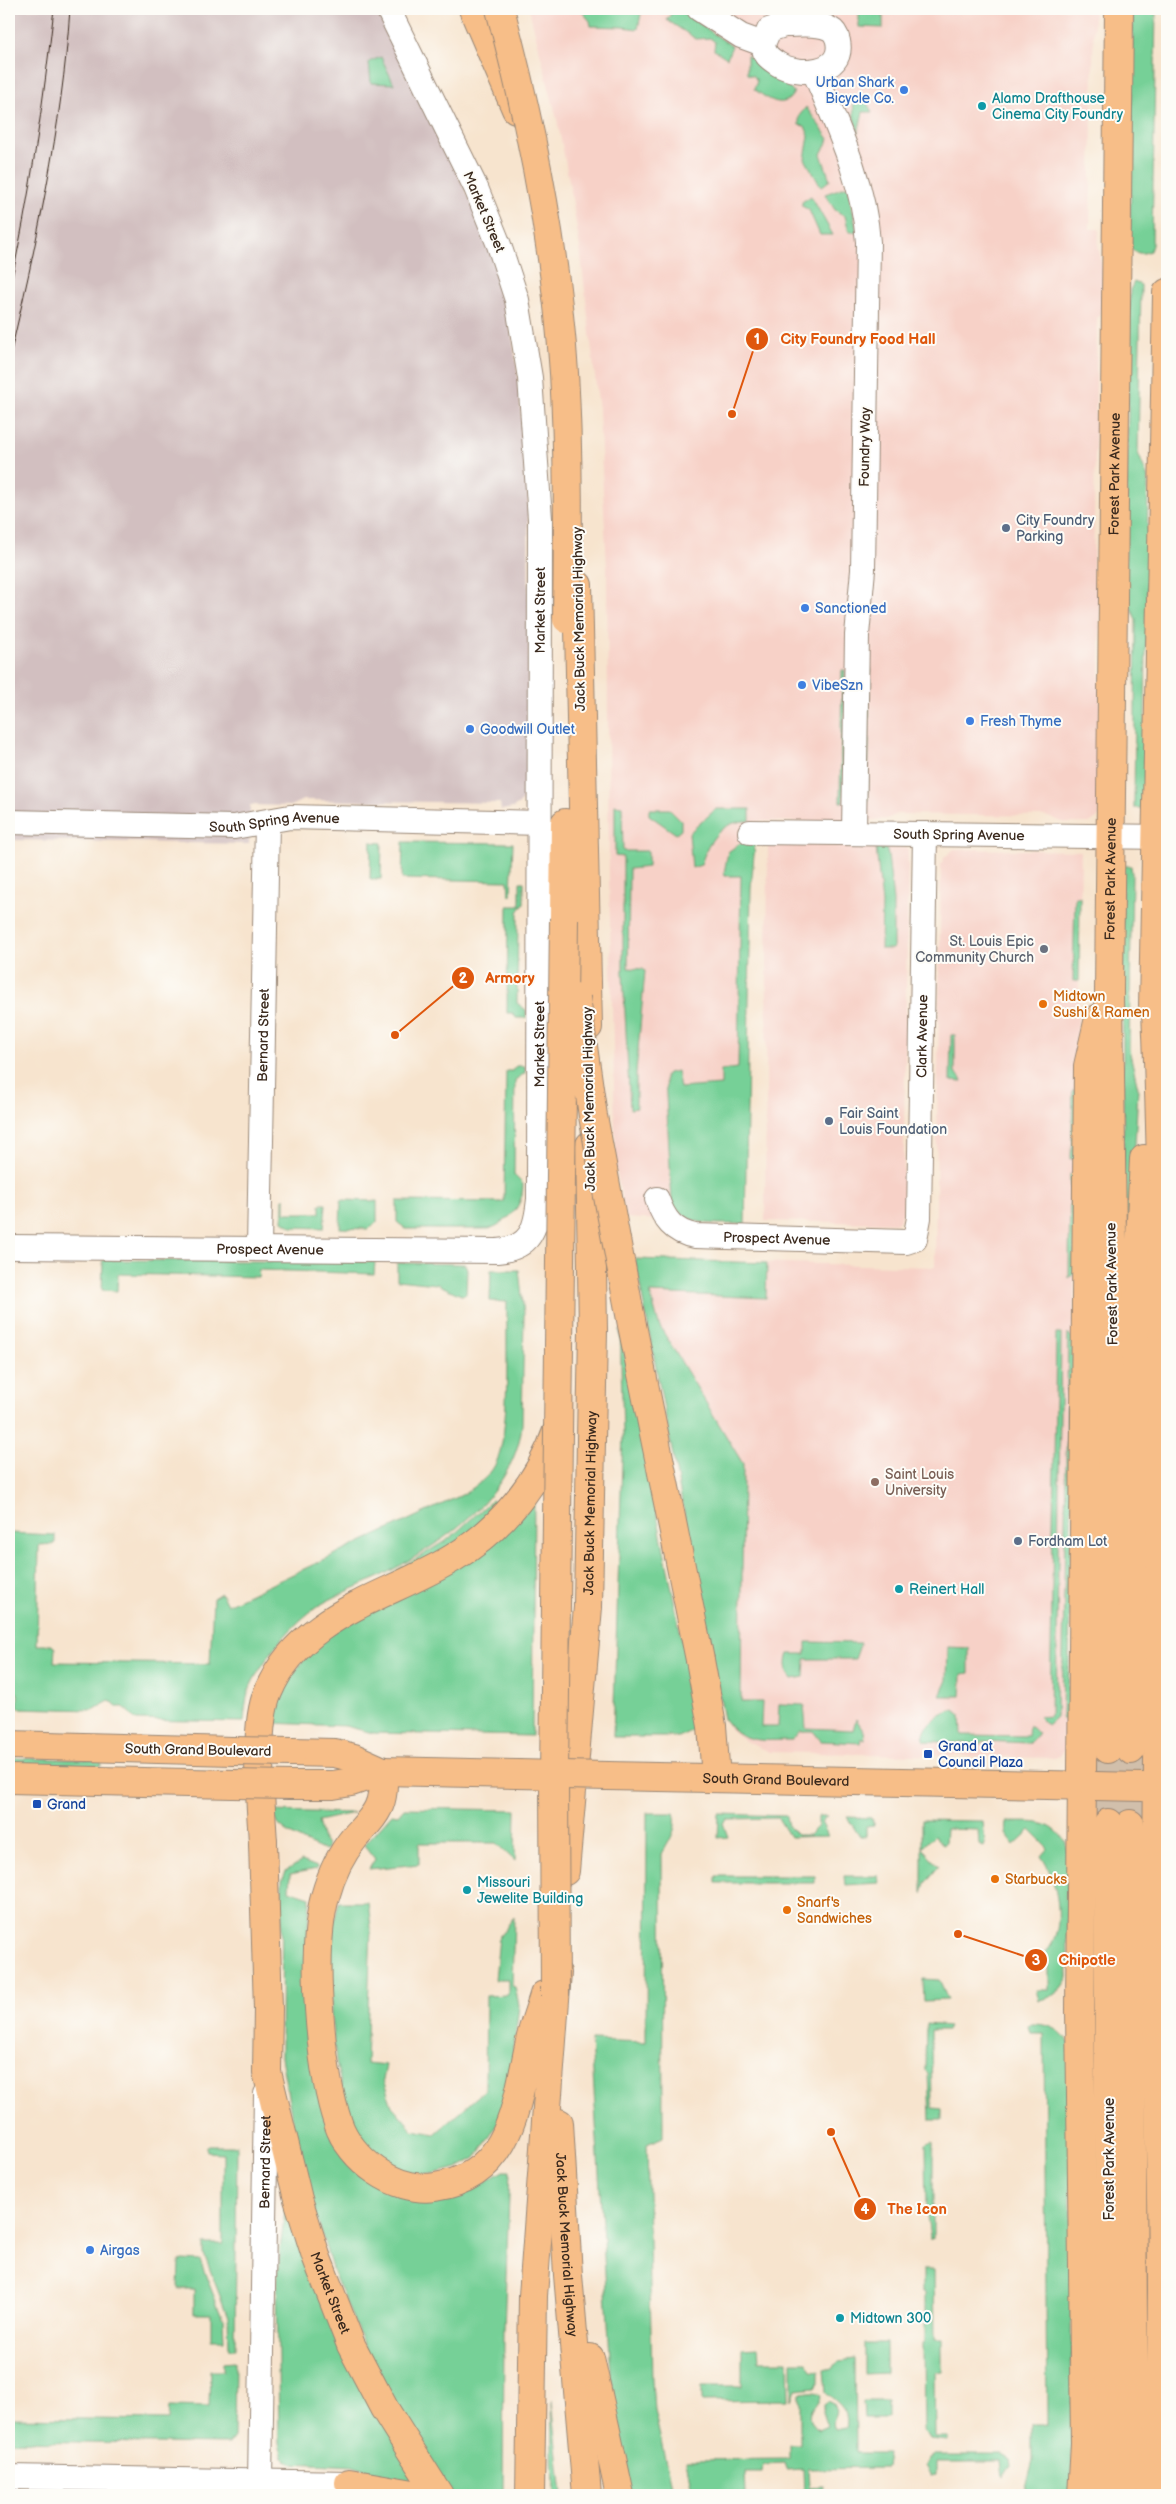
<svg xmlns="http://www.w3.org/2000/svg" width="1176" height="2504" font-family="'Balsamiq Sans',sans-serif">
  <rect width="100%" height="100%" fill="#fdfcf7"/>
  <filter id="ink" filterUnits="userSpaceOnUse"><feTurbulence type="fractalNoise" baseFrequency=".02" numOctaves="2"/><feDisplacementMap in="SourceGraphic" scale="10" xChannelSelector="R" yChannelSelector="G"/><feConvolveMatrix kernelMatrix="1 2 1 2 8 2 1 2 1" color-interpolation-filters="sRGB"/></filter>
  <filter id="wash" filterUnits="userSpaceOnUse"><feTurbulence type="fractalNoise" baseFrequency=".0096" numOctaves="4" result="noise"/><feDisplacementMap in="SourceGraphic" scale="20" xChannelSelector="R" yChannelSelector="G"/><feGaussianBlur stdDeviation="1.12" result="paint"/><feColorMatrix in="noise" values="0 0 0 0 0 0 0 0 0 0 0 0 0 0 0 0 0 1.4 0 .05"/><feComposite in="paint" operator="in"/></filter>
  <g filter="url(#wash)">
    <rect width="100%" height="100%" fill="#f7e4ce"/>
    <path fill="#f7d1c7" d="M529 9H1094L1090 229H1099L1098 245 1107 292 1106 306 1097 318 1093 572 1094 580 1100 588V816L1089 823H1066L1045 816 897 814 887 819 831 822 750 821 745 1224 626 1218 616 1170 609 878 607 567 599 411 580 248 571 191 557 119Z
      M768 843 908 848 903 1212 898 1223 765 1221Z
      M954 849 1081 851 1067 1746 1060 1756 1054 1758 769 1752 745 1741 731 1730 724 1719 635 1259 935 1267 941 865 944 858Z"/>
    <path fill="#d2bfc0" d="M9 9H377L479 218 504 288 517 367 528 495 529 639 527 792 519 804 513 808 501 810 500 803 303 800 290 806 250 805 249 844 9 840Z"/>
    <path fill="#76d097" stroke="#587d5a" d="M580 9H642L638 29 623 27 591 26 590 21Z
      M674 9H678L732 46 727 58 714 50 715 42 710 38 696 39 667 20Z
      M1133 9H1156L1152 245 1150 251C1143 254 1138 254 1132 250L1130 243Z
      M859 10 883 11V28L859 27Z
      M747 55 794 92C785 112 766 98 754 89L757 81 754 76 747 74Z
      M381 57 394 84 371 83 369 62Z
      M863 96 872 112H863L858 133 854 118 853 97Z
      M806 107 829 139 821 154 830 180 821 187 805 159 809 136 805 126 799 125V116Z
      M848 186 857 232H849L845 216 835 210 825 194Z
      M811 196 833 235H820L809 210 802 206V202Z
      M1134 282 1141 285 1138 453 1148 478 1144 808H1134L1136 620 1125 591 1130 290Z
      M867 668H870L868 801H865Z
      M842 670H845L843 802H840Z
      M615 805 622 806 623 851H648V867L629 869 628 968 643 969 645 971 636 1073V1108L630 1109 623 974V857L615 856Z
      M649 809H670L681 820V830L676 834 649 815Z
      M716 809H750V821C721 820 708 841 701 865L692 868 689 833Z
      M371 842 382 843 381 879H370Z
      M403 842 513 843 511 895H509L508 881 402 879Z
      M740 843H755L751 888 745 1224C719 1223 686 1229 672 1202L665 1077 668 1073 677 1071 680 1088 721 1085V1070L738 1068 741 876H725L724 873 728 852Z
      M876 848H886L888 855 893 901V949H881L882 903Z
      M1122 866H1131L1132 874 1129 1049 1138 1088 1129 1259H1124Z
      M520 882H524V903L518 912 517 1003 526 1010V1018H516L513 1013H507L508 906H520Z
      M1075 897H1080L1079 981H1073Z
      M951 1035H955V1072L960 1077 962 1082 950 1081Z
      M516 1066H525V1073L515 1080 514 1175 523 1184C523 1206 510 1221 489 1229H406L397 1222V1201L504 1202 506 1071H512Z
      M1073 1090 1078 1092 1077 1159H1071Z
      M1070 1174 1074 1176 1075 1273 1069 1278Z
      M283 1199H285V1213H320V1204H326L324 1228 292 1227 283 1221Z
      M341 1200 377 1201V1222L368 1229 340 1228Z
      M635 1259 767 1263 766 1298 650 1293 659 1325 743 1464 741 1702H762L761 1727H778L779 1705 781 1704 804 1705 806 1728 853 1730 856 1719 864 1731 865 1739 861 1738 860 1743 821 1741 813 1731H800L792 1740C763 1740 742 1745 724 1719Z
      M103 1260 375 1262 374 1274 259 1270 258 1277 118 1274 117 1291 102 1290Z
      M397 1263 465 1264 467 1269 466 1294 461 1295 437 1284 397 1280Z
      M491 1270H519L524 1314 522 1425C514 1497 439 1546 379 1577 362 1585 344 1592 327 1601 297 1617 269 1652 253 1681 246 1694 245 1708 244 1722L136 1720 124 1707H117L114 1703 109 1701 93 1710 18 1708V1693H9V1533L55 1535V1544L39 1545 37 1645H52L55 1648 54 1662 210 1664 213 1598 221 1593 227 1605 464 1494C476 1486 488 1478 495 1465 511 1436 506 1339 507 1302L490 1301Z
      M620 1330 698 1720 694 1729 679 1737H613L623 1432Z
      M1068 1333 1074 1339 1068 1719H1062Z
      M1056 1334H1061L1056 1717 1047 1725 1039 1717 1050 1716Z
      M534 1495 532 1736 373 1733 345 1726 271 1723C279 1690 298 1666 320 1641Z
      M492 1500 498 1505 466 1536 435 1556 388 1576 450 1538Z
      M806 1642 860 1643V1645L855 1659H805L804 1677 792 1679C786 1673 786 1661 789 1654H806Z
      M948 1647 969 1648V1673L962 1674 961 1696H940L947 1680Z
      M955 1710 961 1715 962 1735 1028 1736 1029 1725 1038 1734 1029 1743 983 1741 981 1744 924 1741C921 1726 942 1711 955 1710Z
      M9 1758 102 1760 101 1766 9 1764Z
      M404 1808 516 1810 515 1861 496 1843H419V1864L369 1869 375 1859 364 1845 392 1814 398 1815Z
      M270 1811 354 1813 318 1821 322 1838 328 1847 325 1851C307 1842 277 1833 270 1811Z
      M647 1813H674C679 1828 669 1841 662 1854L663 2137 647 2144 652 2380 654 2410 673 2495H632L617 2428 611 2373 591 2040 646 2042Z
      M719 1814 786 1816 788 1826 797 1835H809L818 1826V1816H827L821 1822 828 1836 790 1837 778 1818 727 1819 723 1823 728 1837 718 1838Z
      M847 1817 871 1818 874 1825 866 1826V1837H860Z
      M922 1820 983 1821 985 1844 984 1847 979 1845 978 1830 946 1829 945 1843 943 1844 934 1836 922 1848 939 1866 925 1883 922 1893Z
      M1007 1822C1035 1823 1049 1818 1067 1843L1068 1977C1061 1990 1054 1998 1039 2000L1036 1990H1049V1965H1036V1958C1039 1956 1043 1955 1046 1952 1068 1930 1057 1878 1041 1856L1048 1848 1030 1830 1014 1845 1006 1834Z
      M302 1861 317 1867V1869L290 1874 289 1890 310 1897 305 1973 332 2139 443 2198 468 2192 503 2171H510L504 2330 503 2495H453L402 2419 368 2355 333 2272 299 2157 281 2057 282 1880 286 1871Z
      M716 1876H815V1883H716Z
      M844 1876H878L879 1883 845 1885Z
      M339 1902H368L371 1928 366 2063 386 2065 383 2080 392 2106 413 2130 435 2134 485 2090 486 1996 508 1995V1980H495L499 1937 514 1917 512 1986 515 1987 519 2005 510 2082 497 2125 476 2158 458 2168 432 2174H415L385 2162 361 2143 347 2113 336 2061 331 2017V1934Z
      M923 1979 939 1980 948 2000 924 2001Z
      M926 2024 949 2026 947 2030H931L932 2108 942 2109V2120H930L928 2073 925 2070Z
      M1031 2024C1048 2024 1065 2029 1070 2048L1072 2495H1023L1032 2460V2425H1047L1044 2033H1030L1028 2026Z
      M933 2141V2239H930L927 2215 926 2144Z
      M209 2146H237L235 2349H229L228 2317 204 2254V2244H223V2153L207 2152 206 2148Z
      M289 2208 415 2483 383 2479 371 2472 354 2466 291 2463 283 2458 279 2444 277 2276 285 2209Z
      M182 2260 200 2261 223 2319 224 2340H211V2314H194V2289H178L179 2262Z
      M923 2270H934L935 2339H942V2371L934 2372 935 2437H948V2441L929 2439 924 2431 923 2343 925 2342V2292H923Z
      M864 2343H886V2373L864 2374Z
      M758 2347 759 2361H788L789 2400 702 2401V2386H742V2348Z
      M855 2359 856 2453H887L885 2468 808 2469 809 2487 823 2486 824 2489 813 2495H789L804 2494 803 2469 786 2470 784 2464 763 2465 762 2472H745L746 2495H693L686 2460 789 2459V2444H800V2394C806 2392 816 2390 821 2395 817 2407 801 2414 818 2430L827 2426 822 2411 823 2404 827 2401 835 2405C838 2414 830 2421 835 2430L846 2428C850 2409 838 2404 826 2392L824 2371 832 2369 837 2361Z
      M235 2362 234 2437 229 2444 9 2441V2418L168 2420 169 2406 209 2407 210 2371H223V2363Z
      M792 2362H806L811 2370 819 2371V2382L815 2388 796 2390 792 2400Z
      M552 2400 562 2495H554Z
      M863 2401H887V2418H864Z
      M934 2455H1002L1010 2460 1011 2466 1003 2477 1001 2462H936V2475L931 2476 925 2466 929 2458Z"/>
  </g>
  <g filter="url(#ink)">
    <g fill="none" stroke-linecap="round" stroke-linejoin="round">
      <path stroke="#d1bfab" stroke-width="28" stroke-dasharray="28 14" stroke-linecap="butt" d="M1108 1823V1749
        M1130 1824 1131 1750"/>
      <defs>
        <g id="street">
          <path d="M699 9 741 36 763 44"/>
          <path d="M784 25C797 25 819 22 830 29 834 31 837 36 838 41 845 75 797 76 778 64 769 58 764 55 763 44L769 30Z"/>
          <path d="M814 71C837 126 864 182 868 242L863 570 857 635 854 832"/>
          <path id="s1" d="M9 822 234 827 290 817 540 823"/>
          <path id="s2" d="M750 832 1167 837"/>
          <path id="s3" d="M657 1199C664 1219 673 1232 695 1236L906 1242 915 1239 919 1218 925 834"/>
          <path id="s4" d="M9 1247 497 1251C531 1248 536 1229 539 1199L540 519 530 378 517 300 499 245 476 188 388 9"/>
          <path id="s5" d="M259 1247 267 822"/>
          <path d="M9 2477 349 2483 363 2495"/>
          <path id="s6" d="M260 2482 266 2094"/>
        </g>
        <g id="primary">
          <path d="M1153 1009 1167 293"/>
          <path d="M9 1745 233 1751"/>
          <path id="s7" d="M1108 1749 1113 1320 1109 991 1119 9"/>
          <path d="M1131 1750 1137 1300 1144 1159"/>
          <path d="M292 1752 335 1753 354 1758 383 1771"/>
          <path id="s8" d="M608 1776 1095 1786"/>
          <path d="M9 1779 233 1784"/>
          <path d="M291 1785H333L351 1782 383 1771 517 1774"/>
          <path d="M1130 1824 1134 2495"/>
          <path id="s9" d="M263 1843 268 2009 267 2072 298 2199 316 2256 351 2345 384 2408 439 2495"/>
          <path d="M349 2483 419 2495"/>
          <path d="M1082 2495 1085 2443 1080 2010 1088 1066 1099 1018"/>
          <path d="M1107 2495 1110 2438 1108 1823"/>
          <path d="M1151 2495C1162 2429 1161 2359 1162 2291 1162 2178 1157 2064 1157 1951 1156 1631 1171 1310 1155 990"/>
        </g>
        <g id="highway">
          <path d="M473 9 516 109"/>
          <path d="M578 585 588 1027"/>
          <path d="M564 918 565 823"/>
          <path d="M700 1660 712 1726 716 1778"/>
          <path d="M383 1771C383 1783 384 1796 378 1808 373 1819 363 1828 355 1837 340 1855 331 1875 325 1897 310 1951 320 2070 338 2123 350 2159 395 2193 435 2187 510 2176 516 2107 529 2046 532 2028 539 2012 544 1995"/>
          <path d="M263 1843C261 1804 253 1727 268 1692 301 1613 387 1598 453 1558 502 1529 540 1481 558 1428"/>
          <path id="s10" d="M565 1871 588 1607 593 1330 590 1145"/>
          <path id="s11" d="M559 2123 568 2275 587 2495"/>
          <path d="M590 2358 620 2495"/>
          <path d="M530 2495 533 2296 557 1973"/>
        </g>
      </defs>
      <use href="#street" stroke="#998776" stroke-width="26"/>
      <use href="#primary" stroke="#998776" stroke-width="30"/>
      <use href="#highway" stroke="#998776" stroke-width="30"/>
      <use href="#street" stroke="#fff" stroke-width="24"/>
      <use href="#primary" stroke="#f7be88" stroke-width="28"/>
      <use href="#highway" stroke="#f7be88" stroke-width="28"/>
      <path stroke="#3b2a1e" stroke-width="1" d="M9 292C30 198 43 104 54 9
        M9 360C36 246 62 127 70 9"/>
      <defs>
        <path id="primary-bridge" d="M233 1751 292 1752
          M517 1774 608 1776
          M233 1784 291 1785
          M1095 1786 1143 1787"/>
        <path id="highway-bridge" d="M500 9C532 128 556 250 564 373 569 455 568 537 567 619
          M576 998 593 1116 632 1325 700 1660
          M555 1996 554 1777 564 918"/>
      </defs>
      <use href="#primary-bridge" stroke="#998776" stroke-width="30" stroke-linecap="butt"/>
      <use href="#highway-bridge" stroke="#998776" stroke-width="30" stroke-linecap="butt"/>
      <use href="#primary-bridge" stroke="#f7be88" stroke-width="28"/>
      <use href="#highway-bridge" stroke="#f7be88" stroke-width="28"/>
    </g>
  </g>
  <g fill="#3f7fe0" stroke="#fdfcf7" stroke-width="2">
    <circle cx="904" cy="90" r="5"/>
    <circle cx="805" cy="608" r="5"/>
    <circle cx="802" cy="685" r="5"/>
    <circle cx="970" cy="721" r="5"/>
    <circle cx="470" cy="729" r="5"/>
    <circle cx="90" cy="2250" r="5"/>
  </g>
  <g fill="#0f9aa8" stroke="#fdfcf7" stroke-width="2">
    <circle cx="982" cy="106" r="5"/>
    <circle cx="899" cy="1589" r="5"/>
    <circle cx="467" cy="1890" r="5"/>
    <circle cx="840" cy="2318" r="5"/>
  </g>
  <g fill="#5c6f8a" stroke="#fdfcf7" stroke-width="2">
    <circle cx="1006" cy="528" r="5"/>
    <circle cx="829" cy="1121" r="5"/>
    <circle cx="1018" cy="1541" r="5"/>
  </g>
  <circle fill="#6b7280" stroke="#fdfcf7" stroke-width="2" cx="1044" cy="949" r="5"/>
  <g fill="#e8710a" stroke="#fdfcf7" stroke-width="2">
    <circle cx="1043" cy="1004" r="5"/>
    <circle cx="995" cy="1879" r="5"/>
    <circle cx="787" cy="1910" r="5"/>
  </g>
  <circle fill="#8d6e63" stroke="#fdfcf7" stroke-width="2" cx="875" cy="1482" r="5"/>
  <g fill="#1a4fb4" stroke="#fdfcf7" stroke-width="2">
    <rect x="923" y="1749" width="10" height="10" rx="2.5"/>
    <rect x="32" y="1799" width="10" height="10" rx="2.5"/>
  </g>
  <g text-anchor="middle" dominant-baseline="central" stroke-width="4" stroke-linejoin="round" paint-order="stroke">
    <g font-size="14" fill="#366cbe" stroke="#fdfcf7" text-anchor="start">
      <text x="894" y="82" text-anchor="end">Urban Shark<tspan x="894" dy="16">Bicycle Co.</tspan></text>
      <text x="815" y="608">Sanctioned</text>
      <text x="812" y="685">VibeSzn</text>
      <text x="980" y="721">Fresh Thyme</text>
      <text x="480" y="729">Goodwill Outlet</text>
      <text x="100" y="2250">Airgas</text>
    </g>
    <g font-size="14" fill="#0d838f" stroke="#fdfcf7" text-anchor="start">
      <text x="992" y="98">Alamo Drafthouse<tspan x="992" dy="16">Cinema City Foundry</tspan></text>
      <text x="909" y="1589">Reinert Hall</text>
      <text x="477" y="1882">Missouri<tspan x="477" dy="16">Jewelite Building</tspan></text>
      <text x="850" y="2318">Midtown 300</text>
    </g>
    <g font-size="14" fill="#3b2a1e" stroke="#fdfcf7">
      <text transform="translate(484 212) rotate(67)">Market Street</text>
      <text transform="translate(865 447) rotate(-89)">Foundry Way</text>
      <text stroke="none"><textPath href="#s7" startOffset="1275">Forest Park Avenue</textPath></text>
      <text stroke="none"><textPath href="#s4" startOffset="1152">Market Street</textPath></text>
      <text transform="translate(579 619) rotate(-91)">Jack Buck Memorial Highway</text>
      <text stroke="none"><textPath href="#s1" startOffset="266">South Spring Avenue</textPath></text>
      <text stroke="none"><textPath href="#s2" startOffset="209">South Spring Avenue</textPath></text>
      <text stroke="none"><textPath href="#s7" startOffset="870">Forest Park Avenue</textPath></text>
      <text stroke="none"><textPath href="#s5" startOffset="212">Bernard Street</textPath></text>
      <text stroke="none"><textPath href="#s3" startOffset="480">Clark Avenue</textPath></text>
      <text stroke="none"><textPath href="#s4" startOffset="718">Market Street</textPath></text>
      <text transform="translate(589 1099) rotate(-91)">Jack Buck Memorial Highway</text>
      <text stroke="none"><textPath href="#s3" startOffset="138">Prospect Avenue</textPath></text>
      <text stroke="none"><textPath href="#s4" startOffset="261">Prospect Avenue</textPath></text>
      <text transform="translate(1112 1284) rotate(-91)">Forest Park Avenue</text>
      <text stroke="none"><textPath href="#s10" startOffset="369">Jack Buck Memorial Highway</textPath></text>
      <text transform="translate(198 1750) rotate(1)">South Grand Boulevard</text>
      <text stroke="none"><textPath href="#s8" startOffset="168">South Grand Boulevard</textPath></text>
      <text transform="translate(1109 2159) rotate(-90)">Forest Park Avenue</text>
      <text stroke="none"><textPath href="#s6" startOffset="320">Bernard Street</textPath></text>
      <text stroke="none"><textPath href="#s11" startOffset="122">Jack Buck Memorial Highway</textPath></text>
      <text stroke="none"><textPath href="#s9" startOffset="459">Market Street</textPath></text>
    </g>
    <g font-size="14" fill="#4e5e75" stroke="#fdfcf7" text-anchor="start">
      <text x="1016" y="520">City Foundry<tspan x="1016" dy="16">Parking</tspan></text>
      <text x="839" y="1113">Fair Saint<tspan x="839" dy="16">Louis Foundation</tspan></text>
      <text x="1028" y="1541">Fordham Lot</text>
    </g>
    <g font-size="14" fill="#5b616d" stroke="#fdfcf7" text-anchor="end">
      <text x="1034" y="941">St. Louis Epic<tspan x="1034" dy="16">Community Church</tspan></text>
    </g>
    <g font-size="14" fill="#c56008" stroke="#fdfcf7" text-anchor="start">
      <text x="1053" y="996">Midtown<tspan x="1053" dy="16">Sushi &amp; Ramen</tspan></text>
      <text x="1005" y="1879">Starbucks</text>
      <text x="797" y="1902">Snarf's<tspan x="797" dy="16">Sandwiches</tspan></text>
    </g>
    <g font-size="14" fill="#785e54" stroke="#fdfcf7" text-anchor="start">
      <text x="885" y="1474">Saint Louis<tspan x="885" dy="16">University</tspan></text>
    </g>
    <g font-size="14" fill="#164399" stroke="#fdfcf7" text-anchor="start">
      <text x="938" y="1746">Grand at<tspan x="938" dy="16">Council Plaza</tspan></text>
      <text x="47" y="1804">Grand</text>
    </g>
  </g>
  <path fill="none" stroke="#df570d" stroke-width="2" d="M732 414L757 339M395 1035L463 978M958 1934L1036 1960M831 2132L865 2209"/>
  <g fill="#df570d" stroke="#fdfcf7" stroke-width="2">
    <circle cx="732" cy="414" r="5"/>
    <circle cx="395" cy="1035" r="5"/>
    <circle cx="958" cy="1934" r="5"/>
    <circle cx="831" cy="2132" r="5"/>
    <circle cx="757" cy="339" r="12"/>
    <circle cx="463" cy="978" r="12"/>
    <circle cx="1036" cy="1960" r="12"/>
    <circle cx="865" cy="2209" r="12"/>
  </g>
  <g font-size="15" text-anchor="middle" font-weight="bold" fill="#fff">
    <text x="757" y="344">1</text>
    <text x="463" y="983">2</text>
    <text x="1036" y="1965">3</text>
    <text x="865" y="2214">4</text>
  </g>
  <g font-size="15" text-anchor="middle" font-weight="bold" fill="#df570d" stroke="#fdfcf7" stroke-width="4" stroke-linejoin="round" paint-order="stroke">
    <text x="858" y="344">City Foundry Food Hall</text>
    <text x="510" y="983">Armory</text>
    <text x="1087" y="1965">Chipotle</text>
    <text x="917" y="2214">The Icon</text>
  </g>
  <rect width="1176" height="2504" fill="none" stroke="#fdfcf7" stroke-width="30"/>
</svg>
